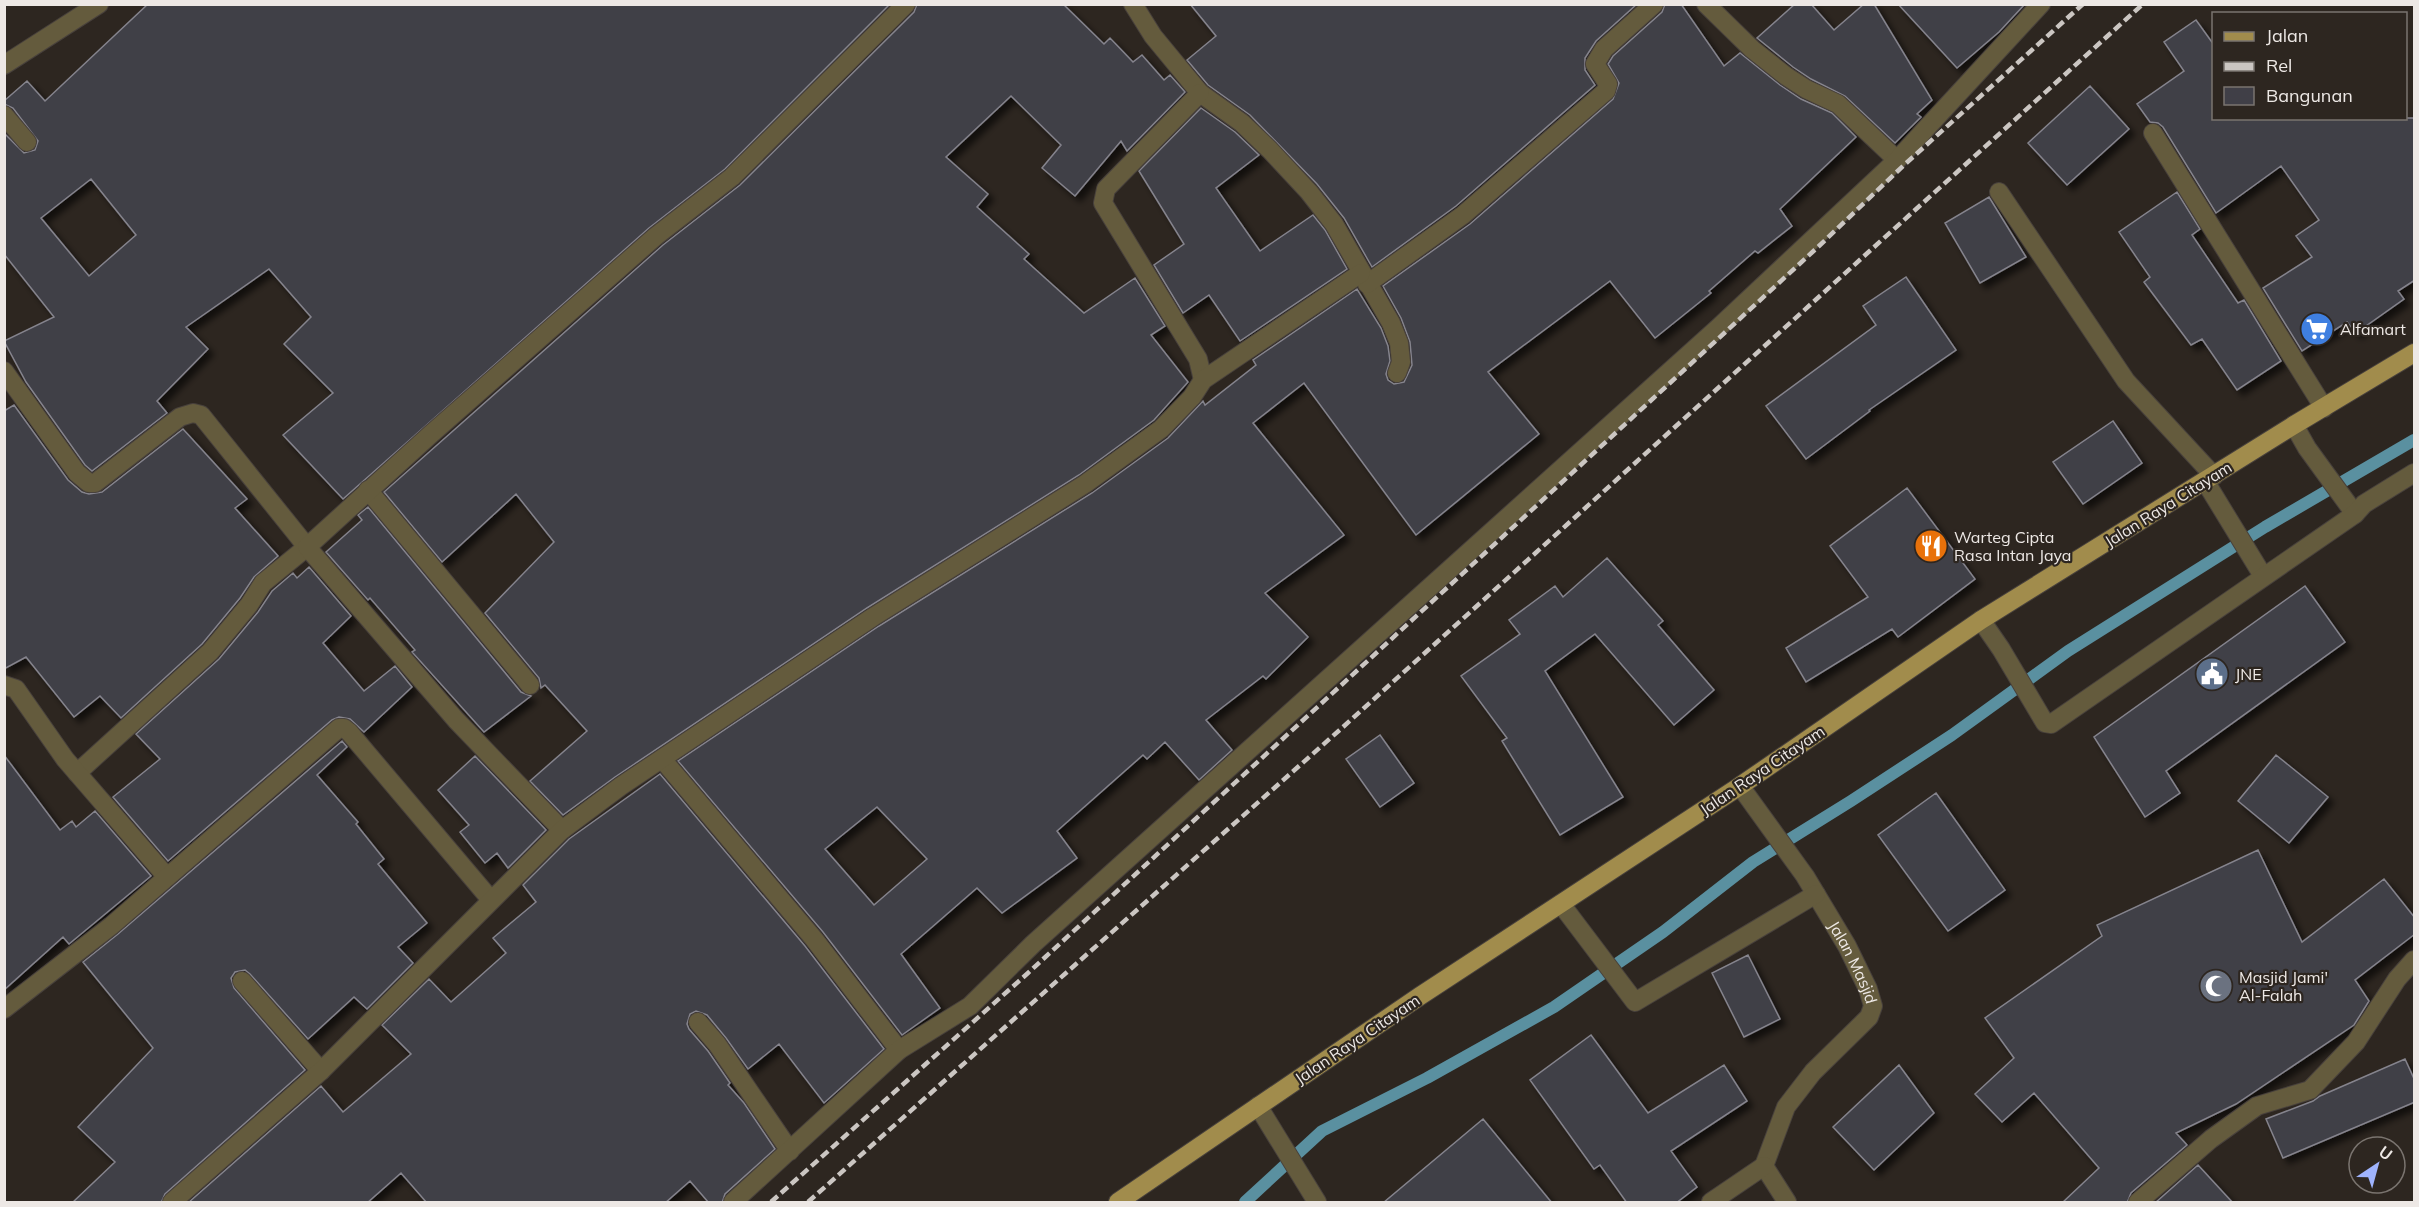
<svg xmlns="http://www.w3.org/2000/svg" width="2419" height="1207" font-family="Mulish,sans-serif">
  <defs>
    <filter id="shadow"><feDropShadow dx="5.5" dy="5.5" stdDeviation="3" flood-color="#0009"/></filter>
  </defs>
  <rect width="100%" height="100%" fill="#2d2620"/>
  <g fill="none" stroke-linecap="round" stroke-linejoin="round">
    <path stroke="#5a90a0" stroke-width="12" d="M1245 1202 1322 1131 1427 1078 1554 1007 1663 932 1753 862 1851 801 1952 735 2068 651 2265 527 2414 440"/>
  </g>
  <path fill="#403f47" stroke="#85848d" stroke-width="1.5" fill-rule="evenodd" filter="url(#shadow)" d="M148 4H890L725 169 649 228 343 499 283 435 333 393 284 344 311 317 269 269 186 327 208 349 157 401 167 413 92 471 85 465 26 382 4 341 54 317 4 254V133L24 153 35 150 38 141 13 108 4 104V101L27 81 45 101ZM91 179 136 235 89 276 41 218Z
    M917 4H1063L1104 44 1110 38 1133 62 1142 55 1164 80 1170 75 1185 92 1127 151 1121 141 1075 196 1042 168 1061 145 1011 96 946 157 988 194 977 207 1029 254 1024 259 1084 313 1135 278 1165 326 1151 335 1188 382 1154 420 1079 475 867 608 615 777 563 815 530 781 587 731 545 685 541 688 539 678 485 613 554 542 516 494 442 562 384 492 663 245 740 185 914 12Z
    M1190 4H1637L1596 41 1585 58V70L1595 85 1456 206 1372 267 1344 218 1317 184 1250 115 1208 85 1187 60 1216 36Z
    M1665 4H1681L1724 66 1740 53 1780 85 1801 99 1832 113 1856 137 1780 209 1792 226 1758 253 1755 251 1709 291 1711 293 1655 338 1610 281 1488 372 1539 434 1416 535 1304 383 1253 423 1344 535 1265 593 1308 637 1266 679 1263 676 1206 720 1232 750 1199 780 1165 742 1147 759 1143 755 1057 831 1077 858 1002 913 977 888 901 954 940 1008 902 1035 823 932 678 761 879 626 1092 493 1168 438 1203 401 1205 405 1256 365 1253 360 1357 289 1381 328 1388 346 1390 361 1386 374 1388 380 1394 384 1404 382 1412 365 1410 342 1401 318 1383 286 1470 224 1613 99 1619 83 1608 64 1613 56 1662 12ZM877 807 927 859 874 905 825 849Z
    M1795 4H1811L1834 30 1864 4H1874L1932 100 1917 114 1921 117 1895 143 1845 96 1811 79 1793 67 1757 38Z
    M1898 4H2025L1999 32 1957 68Z
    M2196 20 2214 45V118H2415V280L2398 291 2404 299 2356 333 2347 322 2302 351 2263 288 2312 257 2296 236 2319 220 2281 166 2216 213 2163 127 2158 123 2150 122 2137 104 2184 71 2164 42Z
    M2090 86 2129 129 2067 185 2028 143Z
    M1201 108 1235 132 1259 155 1216 188 1260 251 1313 215 1325 230 1347 269 1240 341 1209 295 1183 313 1154 265 1184 244 1139 171Z
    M2177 192 2200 229 2192 235 2238 303 2244 300 2281 361 2237 390 2202 339 2191 345 2144 282 2150 277 2119 232Z
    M1989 197 2026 257 1980 283 1945 223Z
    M1906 277 1956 350 1869 410 1870 411 1806 459 1766 406 1876 325 1863 306Z
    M14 405 68 480 82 492 89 494 102 492 183 429 247 499 235 508 278 556 254 577 240 598 202 644 121 718 100 696 74 717 26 657 4 669V411Z
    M2113 421 2142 463 2083 504 2053 462Z
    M1907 488 1975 579 1898 637 1892 629 1806 682 1786 648 1868 597 1830 546Z
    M368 507 521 692 531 696 484 732 412 652 415 650 370 598 368 600 326 552 362 520 358 515Z
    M1607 558 1663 621 1658 625 1714 690 1674 725 1595 634 1545 671 1623 797 1560 835 1502 741 1507 738 1461 676 1520 634 1509 620 1555 586 1563 597Z
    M309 567 351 616 323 643 364 691 395 666 412 687 364 732 350 719 339 717 332 720 168 861 113 797 160 759 136 734 219 659 258 612 272 591 293 573 297 578Z
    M2305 586 2345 642 2166 771 2180 793 2145 817 2094 737Z
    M1380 735 1414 783 1380 807 1346 759Z
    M342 741 347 747 317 775 358 822 356 824 384 859 378 864 427 923 398 947 413 963 367 1009 354 997 308 1039 250 974 245 970 235 972 231 978 234 988 305 1070 165 1194 161 1203H72L115 1162 78 1127 153 1048 83 962 118 934Z
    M4 755 60 830 72 821 76 827 95 811 151 876 69 944 63 937 4 990Z
    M2276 755 2328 797 2289 843 2238 801Z
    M475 756 546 830 508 868 497 853 485 863 460 832 469 825 438 790Z
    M660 774 805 946 884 1049 824 1103 779 1044 748 1069 726 1038 707 1015 696 1011 690 1014 687 1024 689 1029 708 1051 730 1083 728 1085 744 1103 775 1149 725 1194 722 1203H709L690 1181 665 1203H427L401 1173 367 1203H188L321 1086 343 1112 411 1054 382 1025 429 979 451 1002 506 953 493 938 536 902 523 885 569 839Z
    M1936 793 2005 890 1948 931 1878 835Z
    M2258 850 2302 942 2384 879 2415 918V934L2355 980 2369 1001 2354 1025 2236 1104 2176 1133 2187 1145 2131 1193 2127 1203H2062L2099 1168 2034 1093 2002 1122 1975 1094 2014 1058 1985 1018 2102 936 2097 925Z
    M1748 955 1780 1019 1744 1037 1712 973Z
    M1591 1035 1648 1113 1724 1065 1747 1101 1671 1151 1697 1187 1676 1203H1627L1600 1165 1594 1169 1530 1080Z
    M2405 1059 2415 1081V1102L2283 1158 2266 1119 2313 1101 2320 1096Z
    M1899 1065 1934 1113 1874 1170 1833 1127Z
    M1483 1119 1552 1203H1383Z
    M2198 1165 2233 1203H2155Z"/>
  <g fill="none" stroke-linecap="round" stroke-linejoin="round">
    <defs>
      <path id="lane" d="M4 115 27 142"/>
      <g id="street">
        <path d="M1133 4 1153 36 1200 93 1242 123 1270 150 1309 192 1334 224 1391 323 1399 343 1401 362 1397 373"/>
        <path d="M1706 4 1752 49 1786 76 1806 89 1838 104 1897 160"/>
        <path d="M4 65 99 4"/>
        <path d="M1200 93 1106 189 1103 203 1198 359 1203 380"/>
        <path d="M2153 133 2324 408"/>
        <path d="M1999 192 2126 381 2214 476"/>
        <path d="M1367 284 1463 215 1606 91 1608 84 1595 64 1604 49 1654 4"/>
        <path d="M4 371 77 473 89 483H95L180 417 193 413 201 415 307 547 263 583 249 605 210 652 77 773"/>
        <path d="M2294 425 2307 448 2355 514"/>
        <path d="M2205 481 2263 576"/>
        <path d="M368 490 530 685"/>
        <path d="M1981 620 2001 649 2045 723 2051 724 2355 514 2364 504 2414 473"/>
        <path d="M4 685 16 689 65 759 167 877"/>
        <path d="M662 759 814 939 899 1050"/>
        <path id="s1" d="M1740 786 1805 876 1847 946 1868 989 1873 1006 1869 1017 1813 1072 1786 1107 1764 1166"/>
        <path d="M562 830 456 720 307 547 431 434 656 236 732 177 906 4"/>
        <path d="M1561 904 1635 1002 1816 894"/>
        <path d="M242 981 321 1071"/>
        <path d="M4 1009 111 926 339 728H344L349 732 491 900"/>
        <path d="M698 1022 717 1044 790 1151"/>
        <path d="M1258 1106 1317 1202"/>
        <path d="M1764 1166 1787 1202"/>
        <path d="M172 1202 321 1071 562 830 621 786 873 617 1085 484 1161 429 1192 397 1203 380 1361 273"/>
        <path d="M733 1202 899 1050 970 1006 1033 944 1718 328 1897 160 2041 4"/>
        <path d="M1711 1202 1764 1166"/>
        <path d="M2138 1202 2211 1139 2257 1106 2310 1090 2356 1042 2397 979 2414 960"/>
      </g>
      <path id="primary" d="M1118 1202 1420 996 1740 786 1981 620 2294 425 2414 353"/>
    </defs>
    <use href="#lane" stroke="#48413c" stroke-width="20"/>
    <use href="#street" stroke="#48413c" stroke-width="20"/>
    <use href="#primary" stroke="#48413c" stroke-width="20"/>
    <use href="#lane" stroke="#645b3d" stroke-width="18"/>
    <use href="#street" stroke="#645b3d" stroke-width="18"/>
    <use href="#primary" stroke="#a18c4c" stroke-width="18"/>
    <path stroke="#cbc6c2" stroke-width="4.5" stroke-dasharray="9 4.5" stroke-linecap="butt" d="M771 1202 1028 973 1819 246 1903 166 2083 4
      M808 1202 1343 727 2143 4"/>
  </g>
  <defs>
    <symbol id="supermarket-disc" viewBox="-11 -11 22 22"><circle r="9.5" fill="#3f7fe0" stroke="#2d2620"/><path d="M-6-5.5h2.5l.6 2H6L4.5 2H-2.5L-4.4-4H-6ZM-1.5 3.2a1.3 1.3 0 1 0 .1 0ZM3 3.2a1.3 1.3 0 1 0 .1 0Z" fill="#fff"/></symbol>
    <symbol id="restaurant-disc" viewBox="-11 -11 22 22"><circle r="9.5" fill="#e8710a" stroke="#2d2620"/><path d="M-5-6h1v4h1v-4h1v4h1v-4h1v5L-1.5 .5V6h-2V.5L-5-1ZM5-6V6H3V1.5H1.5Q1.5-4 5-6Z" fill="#fff"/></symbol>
    <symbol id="civic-disc" viewBox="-11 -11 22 22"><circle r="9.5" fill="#5c6f8a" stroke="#2d2620"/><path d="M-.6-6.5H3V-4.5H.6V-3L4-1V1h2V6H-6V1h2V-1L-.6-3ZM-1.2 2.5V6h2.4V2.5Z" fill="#fff"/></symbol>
    <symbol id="mosque-disc" viewBox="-11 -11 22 22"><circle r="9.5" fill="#6b7280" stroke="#2d2620"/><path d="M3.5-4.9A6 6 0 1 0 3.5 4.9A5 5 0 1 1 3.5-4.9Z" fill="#fff"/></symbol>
  </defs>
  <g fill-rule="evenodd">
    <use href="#supermarket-disc" x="2298" y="310" width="38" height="38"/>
    <use href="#restaurant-disc" x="1912" y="527" width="38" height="38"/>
    <use href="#civic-disc" x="2193" y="655" width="38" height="38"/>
    <use href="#mosque-disc" x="2197" y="967" width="38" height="38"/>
  </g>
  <g text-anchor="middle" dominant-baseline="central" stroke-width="4.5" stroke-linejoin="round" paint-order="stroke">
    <g font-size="16" fill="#ede8e5" stroke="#2d2620" text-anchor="start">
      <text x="2340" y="329">Alfamart</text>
      <text x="1954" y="537">Warteg Cipta<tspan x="1954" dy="18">Rasa Intan Jaya</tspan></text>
      <text x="2235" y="674">JNE</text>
      <text x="2239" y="977">Masjid Jami'<tspan x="2239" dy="18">Al-Falah</tspan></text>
    </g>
    <g font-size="16" fill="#ede8e5" stroke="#2d2620">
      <text transform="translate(2168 504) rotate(-32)">Jalan Raya Citayam</text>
      <text transform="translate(1762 770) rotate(-34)">Jalan Raya Citayam</text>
      <text stroke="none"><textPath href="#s1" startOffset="210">Jalan Masjid</textPath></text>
      <text transform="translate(1357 1039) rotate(-34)">Jalan Raya Citayam</text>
    </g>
  </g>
  <rect width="2419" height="1207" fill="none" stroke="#ede8e5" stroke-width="12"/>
  <rect x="2212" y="12" width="195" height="108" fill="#2d2620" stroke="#7a746f" stroke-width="1.5"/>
  <rect x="2224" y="32" width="30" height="9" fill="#a18c4c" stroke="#7a746f" stroke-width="1.5"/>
  <text x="2266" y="42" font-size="18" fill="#ede8e5">Jalan</text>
  <rect x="2224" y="62" width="30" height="9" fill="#cbc6c2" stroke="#7a746f" stroke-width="1.5"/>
  <text x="2266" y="72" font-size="18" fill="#ede8e5">Rel</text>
  <rect x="2224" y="87" width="30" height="18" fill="#403f47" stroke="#7a746f" stroke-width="1.5"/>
  <text x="2266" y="102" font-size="18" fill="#ede8e5">Bangunan</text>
  <g transform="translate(2377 1165) rotate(36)"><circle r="28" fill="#2d2620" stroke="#7a746f" stroke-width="1.5"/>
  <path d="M0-4.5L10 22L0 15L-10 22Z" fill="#9fb3fd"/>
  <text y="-9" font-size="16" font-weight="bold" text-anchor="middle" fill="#ede8e5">U</text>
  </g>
</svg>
